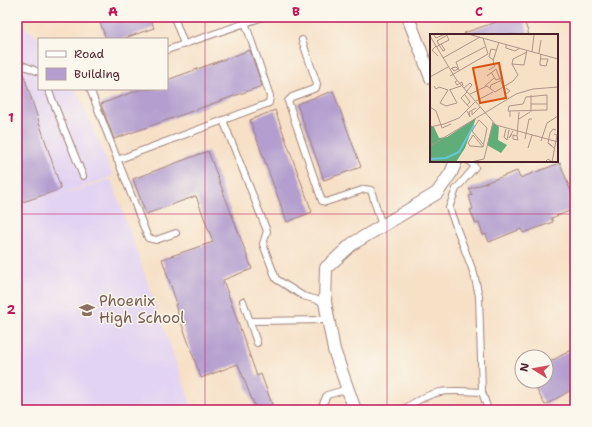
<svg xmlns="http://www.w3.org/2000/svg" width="592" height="427" font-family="'Shantell Sans',sans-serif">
  <rect width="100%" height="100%" fill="#fbf7ec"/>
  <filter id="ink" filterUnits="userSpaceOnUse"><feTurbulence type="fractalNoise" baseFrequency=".025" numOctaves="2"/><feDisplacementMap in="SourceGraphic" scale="8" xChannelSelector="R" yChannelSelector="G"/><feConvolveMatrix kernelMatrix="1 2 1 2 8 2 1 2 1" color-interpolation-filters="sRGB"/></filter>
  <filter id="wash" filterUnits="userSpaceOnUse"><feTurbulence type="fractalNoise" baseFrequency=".012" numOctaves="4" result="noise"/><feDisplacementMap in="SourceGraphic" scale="16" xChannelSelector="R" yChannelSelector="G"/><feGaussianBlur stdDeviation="0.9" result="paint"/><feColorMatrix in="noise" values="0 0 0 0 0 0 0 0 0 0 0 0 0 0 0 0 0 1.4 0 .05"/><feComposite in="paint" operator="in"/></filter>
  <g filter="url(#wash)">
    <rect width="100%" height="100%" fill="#f6e0c6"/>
    <path fill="#e3d3f2" d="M17 21 39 39V89H76L113 176 43 201 111 179 193 410H17Z"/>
    <g id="blocks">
      <path fill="#b49ecf" d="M98 17H150L154 28 122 39H106Z
        M511 17H523L529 35H465L464 33Z
        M250 50 262 86 114 139 101 104 141 89H167V80Z
        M17 68 22 70 61 189 17 204Z
        M333 91 361 167 324 180 297 104Z
        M275 110 312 212 287 222 250 120Z
        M208 151 252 269 223 280 257 376 261 374 274 410H256L238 364 201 378 175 305 177 304 162 259 213 242 196 196 146 214 133 179Z
        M560 163 575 202V209L551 218 553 222 523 233 521 229 489 242 486 234 483 235 479 223 476 224 470 210 473 209 469 196 472 195 469 189 517 171 520 178Z
        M575 348V388L545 405 532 381H546V364Z"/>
    </g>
  </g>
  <g filter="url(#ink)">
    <use href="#blocks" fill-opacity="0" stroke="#a08078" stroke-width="1"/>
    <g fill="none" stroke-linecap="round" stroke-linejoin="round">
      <defs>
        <path id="service" d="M174 17 184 44
          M302 40 317 84 316 88 292 97 288 101 322 201 326 202 365 189 371 190 382 226
          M167 50 263 17
          M17 63 39 72
          M48 89 83 176
          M90 89 148 238 156 240 176 233
          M223 120 267 231 263 244 276 279 303 296 325 302
          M117 160 269 103 270 96 245 22
          M469 161 475 167 456 189 449 208 474 274 479 296 482 392 488 410
          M243 301 257 343
          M250 321 329 320
          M320 410 327 395 348 389
          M403 410C433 388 447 390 482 392"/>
        <path id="minor" d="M408 17 431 78
          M355 410 334 350 325 302 326 268 352 244 437 193 451 173 456 161"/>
      </defs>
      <use href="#service" stroke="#a08078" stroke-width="8"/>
      <use href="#minor" stroke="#a08078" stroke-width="14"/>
      <use href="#service" stroke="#fff" stroke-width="6"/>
      <use href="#minor" stroke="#fff" stroke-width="12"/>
    </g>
  </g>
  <path fill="none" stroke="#c2185b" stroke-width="1" stroke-opacity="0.55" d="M205 17V410M387 17V410M17 214H575"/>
  <defs>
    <symbol id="school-bare" viewBox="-9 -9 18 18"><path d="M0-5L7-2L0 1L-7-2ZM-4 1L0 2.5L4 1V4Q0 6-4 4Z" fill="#8d6e63" stroke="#fbf7ec" stroke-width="2.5" paint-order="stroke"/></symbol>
  </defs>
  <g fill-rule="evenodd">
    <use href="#school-bare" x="76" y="299" width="22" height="22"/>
  </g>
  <g text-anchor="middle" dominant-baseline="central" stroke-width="3" stroke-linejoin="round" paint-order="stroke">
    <g font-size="15" fill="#785e54" stroke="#fbf7ec" text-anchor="start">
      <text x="99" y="301">Phoenix<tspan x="99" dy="17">High School</tspan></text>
    </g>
  </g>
  <g transform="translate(430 34)">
    <rect width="128" height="128" fill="#f6e0c6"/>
    <path d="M46 84 35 114 26 128H0V91L4 93 9 104 17 103ZM63 89 69 93 68 106 77 111 71 119 57 111Z" fill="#60ad78"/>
    <path fill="none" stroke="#63c7e0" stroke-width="2" d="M0 125 16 124 29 118 44 91"/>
    <path fill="none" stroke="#b19388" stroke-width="1" d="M3 0 6 4 15 0M38 0 128 25M0 2 26 45 66 91 128 108M11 10 15 16 13 17 9 11ZM11 10 19 6 17 2M76 10V14L85 17 90 14M6 12 2 16 8 22M7 13 9 11 7 7 19 0M102 18 104 1M109 19 111 6M13 24 50 3M110 25H118L116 32 110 31V29L111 20M64 26 59 23 61 15 66 16M82 30 94 31 97 16M20 36 22 34 26 33 28 35 24 37 22 34M29 36 26 28 55 13M59 36 65 32 63 27 69 8M61 38 66 46 71 44M20 42 58 20 53 4M57 42 66 35 76 60 80 57 76 54M0 43 18 33M27 47 25 48 27 51 32 48 33 52M4 52 6 55 9 53 18 56M55 52 64 44M34 54 40 49 42 51 36 58M60 54 61 51 70 47M18 56 10 69 16 72 27 69 20 56M19 56 31 52M37 58 31 64 39 73M40 60 57 52 65 58 83 47 88 41 82 30 83 25 97 18M35 61 40 68 37 71M46 67 63 58M101 70H117M0 73 6 77 12 94 21 90M37 77 40 83 39 78 46 74M42 77V81L50 73M101 78V61M80 83V77L117 76V61L96 63 93 70 79 72 78 77H80M89 85 100 78M0 93 14 90 29 84 45 68M76 95 74 103 77 106 79 96M82 100 79 104 83 97M87 102 88 106 83 105V101L87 102 89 78M95 105 99 85H102M111 107 117 89 128 82M118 109 120 99 123 95 126 96M53 110 42 97 49 86 57 94M0 112 86 60 103 55 128 53M122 112 118 109 124 114M53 113 43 101 38 109 40 112 53 113 57 94M98 114 102 101M41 128 54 125 63 88M115 128 118 125 122 128 127 101 124 100"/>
    <path fill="#d8530f" fill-opacity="0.15" stroke="#d8530f" stroke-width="2" d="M69 29 76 64 50 69 43 34Z"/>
    <rect width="128" height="128" fill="none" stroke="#4a1f2b" stroke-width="2"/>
  </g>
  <rect width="592" height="427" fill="none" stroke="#fbf7ec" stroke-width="44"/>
  <rect x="38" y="38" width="130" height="52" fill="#fbf7ec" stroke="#b4a19f"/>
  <rect x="46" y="51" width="20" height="6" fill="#ffffff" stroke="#b4a19f"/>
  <text x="74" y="58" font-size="12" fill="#4a1f2b">Road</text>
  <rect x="46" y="68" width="20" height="12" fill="#b49ecf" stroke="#b4a19f"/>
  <text x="74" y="78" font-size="12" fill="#4a1f2b">Building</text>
  <g transform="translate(534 369) rotate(281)"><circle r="19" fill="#fbf7ec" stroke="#b4a19f"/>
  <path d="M0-3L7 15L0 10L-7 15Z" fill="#d1495b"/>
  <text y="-6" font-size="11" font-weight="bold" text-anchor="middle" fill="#4a1f2b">N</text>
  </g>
  <rect x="22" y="22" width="548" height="383" fill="none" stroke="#c2185b" stroke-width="1.5"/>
  <g font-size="13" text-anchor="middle" font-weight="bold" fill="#c2185b">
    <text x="113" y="16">A</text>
    <text x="296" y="16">B</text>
    <text x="479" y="16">C</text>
    <text x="11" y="122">1</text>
    <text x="11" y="314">2</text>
  </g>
</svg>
